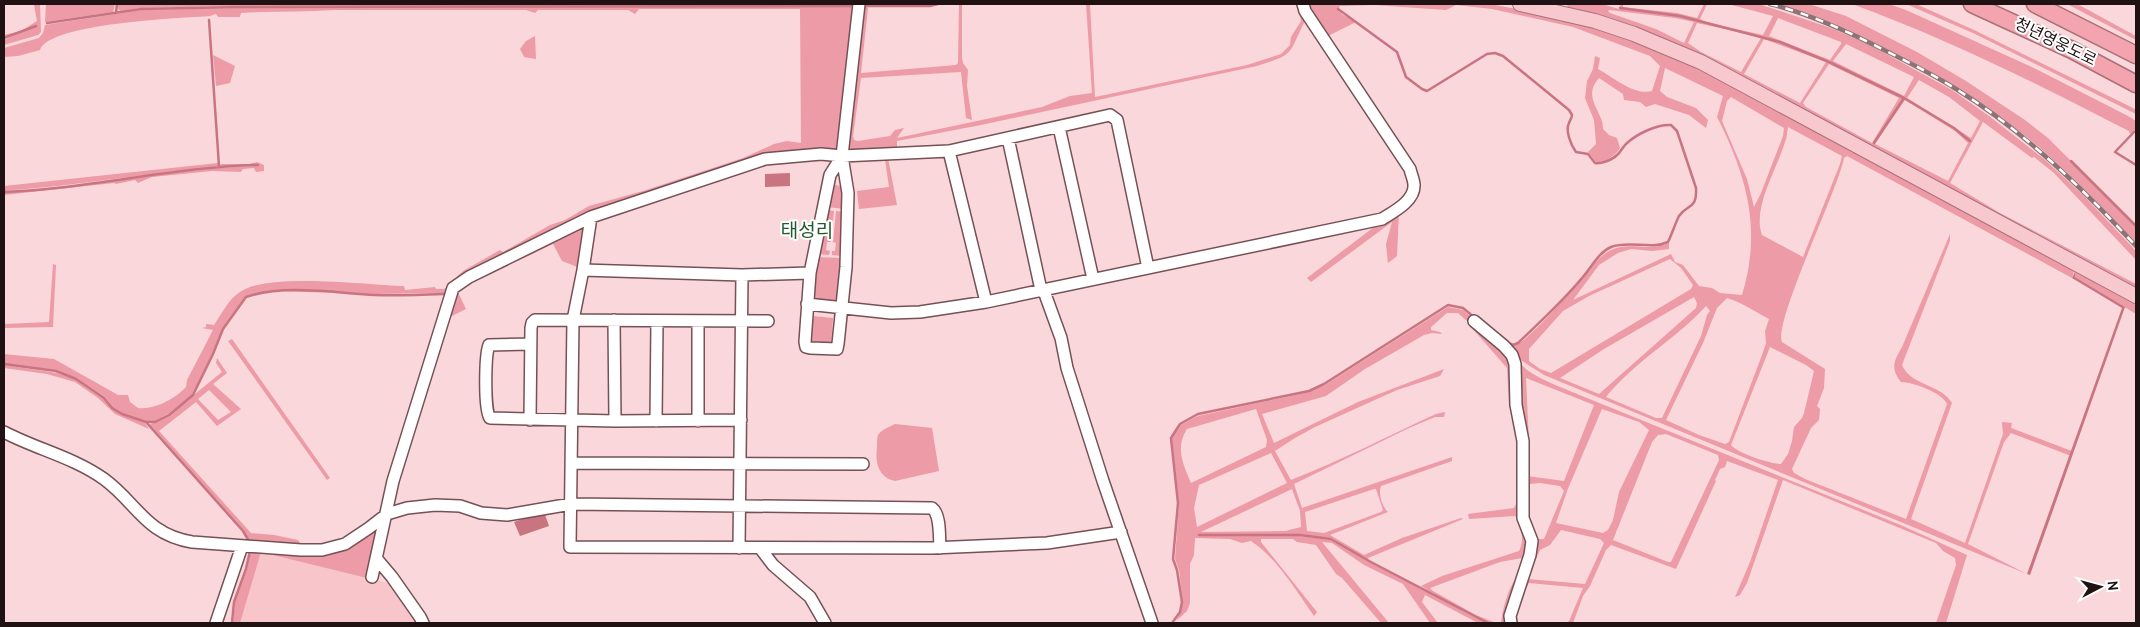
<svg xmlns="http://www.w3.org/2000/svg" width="2140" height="627" font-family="Overpass,'Noto Sans KR',sans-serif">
  <rect width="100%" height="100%" fill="#fad7db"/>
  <path fill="#f8c5cb" d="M261 551 392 584 420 623H240Z"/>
  <path fill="#ed9ba6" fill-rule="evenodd" d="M16 4H40L41 32 38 35 4 45V40L37 26 4 38V35L21 31 37 21 34 5Z
    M46 4H115L113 12 45 22Z
    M118 4H854L836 149 786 153 583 216 444 293 376 294 270 291 245 297 222 329 213 354 192 395 168 414 155 421 146 422 122 414 113 408 105 397 92 388 76 378 57 371 4 364V354L54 359 111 391 118 395H128L130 402 138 408C154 410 175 399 186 387L187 380 213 330 202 328 206 327V324L214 325C222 313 228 300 240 292 268 272 368 285 404 286L405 290 435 287 436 289H444L463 271 500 250 503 252 550 225 565 220 589 206 643 191 743 158 774 144 787 141 801 143 800 9H639L635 14 628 10H538L535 13 526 10H335C304 12 272 11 241 13L240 17H218L216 14 210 16C182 18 49 23 40 50L18 56 4 57V48L39 38 43 33 45 25 141 10 240 8 852 6H240L140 8 121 11 118 9Z
    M862 4H935L866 5 865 6 868 8 861 73 956 65 958 63 959 4H962V58L963 63 968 70 967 86 972 120 966 118 961 72 861 78 853 136 854 140 858 141 890 136 895 130 904 128 897 138 1042 107 1070 96 1092 93 1086 4H1090L1095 97 1247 65 1281 54 1290 45 1291 37 1301 21 1297 4H1300L1305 21C1288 54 1296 54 1257 66L981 125 897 141V151L888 150 887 148 848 150Z
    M1306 4H1490L1528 11 1620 34 1705 70 2136 300V314L2075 277 2076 272 2074 271 2072 278 1847 156 1844 158C1838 190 1773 323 1782 342L1825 369 1824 388 1817 406 1820 409 1819 420 1811 428 1792 469 1794 473 1805 479 1906 519 1947 404C1943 393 1913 382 1901 382 1890 368 1894 361 1902 347L1950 234V241L1902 365C1911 386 1941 384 1952 403L1911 519 1965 543 2003 434 2002 422 2012 423 2011 428 2072 451 2071 456 2011 433 2004 442 1968 544 2027 574 1544 375C1530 366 1513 357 1504 342 1508 343 1511 346 1515 345 1529 342 1583 277 1595 263 1621 233 1642 255 1669 243V249L1652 251 1631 249 1618 253 1599 265 1573 300 1671 254 1675 262 1683 265 1699 286 1712 288 1720 293 1742 295C1762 230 1747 176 1717 117L1723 96 1665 68 1660 91 1667 97 1696 108 1708 120 1706 128 1689 115 1655 104 1646 107 1640 102 1624 100 1623 94 1599 78C1581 98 1604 112 1603 129L1609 135 1617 138 1620 148C1616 155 1605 163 1596 162L1588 152 1596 144 1594 120 1585 98 1587 81 1593 69 1595 56 1600 58 1598 69C1613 77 1634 96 1652 91L1660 66 1650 56 1573 27 1492 9 1456 5 1446 10 1374 5 1340 6 1338 10 1343 15 1356 22 1326 37ZM1731 97 1784 128 1783 136 1761 193 1754 207 1747 179 1722 121 1727 101ZM1788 127 1842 156 1840 164 1803 257 1762 235C1752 208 1777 169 1785 142 1787 138 1787 132 1788 127ZM1670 259 1681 268 1693 285 1691 289 1551 373 1540 369 1529 361V349L1563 311 1589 296ZM1694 297 1697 303 1696 308 1599 394 1560 378 1604 349ZM1727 298C1743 303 1754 311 1769 319L1765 331 1766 343 1762 355 1729 442 1725 444 1699 435 1666 420 1703 343 1717 308ZM1706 306 1710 311 1707 315 1701 336 1662 418H1656L1606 397C1634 362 1676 339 1706 306ZM1770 347 1806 365 1814 371 1804 413 1802 418 1794 427 1792 441 1788 454 1781 464C1770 464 1737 453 1731 445Z
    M1566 4H1602L1619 9 1621 4H1623V7L1677 13 1697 18 1704 4H1707L1700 19 1705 22 1763 35 1773 16 1728 4H1759L1831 28 1868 44 1952 90 1989 116 2044 159 2083 195 2136 251V260L2054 173 2034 157 2032 158 1983 122 1950 183 2000 213 2136 284V291L1821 120 1569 8ZM1609 10 1675 18 1694 22 1684 43 1656 29 1610 13 1608 11ZM1778 18 1841 42V44L1830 60 1769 36ZM1697 23 1761 37V38L1741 72 1701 52 1688 43ZM1764 39 1826 62 1800 103 1744 74ZM1846 44 1914 77 1904 96 1833 61ZM1829 64 1899 98 1872 143 1806 107 1803 103ZM1919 80 1949 97 1980 121 1971 138 1907 98ZM1905 100 1955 131 1968 143 1948 181 1875 144Z
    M1776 4H1809L1846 16 1917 52 1966 81 2025 120 2048 138 2127 217 2136 227V243C2105 210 2073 177 2039 147 1962 82 1871 36 1776 4Z
    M1852 4H1889L1906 10 2036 69 2128 116 2136 121V130L2130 134 2129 131 2113 123C2028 79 1942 37 1852 4Z
    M1906 4H1916L1974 30 2131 107 2136 110V114L1973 33Z
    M2067 4H2075L2081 6 2136 36V40Z
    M535 36 536 59 524 57 520 49 526 41Z
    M213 55 235 66 230 83 216 86Z
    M888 158 897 205 859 209 857 191 889 187 885 159Z
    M257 162 264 165V171L256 172 254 168 243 169 241 172 212 171 152 177 138 183 135 180 116 184 114 183 4 195V192C89 190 173 168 258 166H220L221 164H249Z
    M218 163V166L58 186 4 191V186Z
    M832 184 844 187V209L827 207Z
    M827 210 834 211 831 242H827L826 250 830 251 829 255 816 254Z
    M836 211 844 212 842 256 832 255V251H835L836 243 833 242Z
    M1399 212 1397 256 1388 263 1386 244 1392 222 1311 282 1307 278 1374 227H1378Z
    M584 224 580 268 562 261 553 244 457 290 466 309 446 319 453 291Z
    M815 257 842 258 839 304 810 301Z
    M53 264 56 265 53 327 4 328V324L49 322Z
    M1448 307 1463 310 1473 318 1472 322H1468L1458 313H1447L1431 327V330L1440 332 1442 334 1432 333 1424 335 1365 369 1326 396 1262 414 1274 443 1358 402 1444 369 1440 376 1397 390 1315 427 1295 438 1275 451 1291 480C1340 461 1388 436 1436 414L1445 412 1444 417H1435L1409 428 1294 484 1302 508 1452 457V461L1381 486C1378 493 1382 507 1388 512L1330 535 1364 555 1402 538 1461 518 1463 519 1368 558 1369 561 1332 538 1320 537 1300 534 1198 535 1300 536 1331 540 1369 562 1487 623H1478L1425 595 1422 602 1438 623H1430L1403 584 1364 565 1332 543 1322 542 1389 623H1381L1342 578 1336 574 1316 545 1297 542 1293 539H1261V542L1317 612 1314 616C1296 591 1277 558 1251 541L1242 543 1230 539 1195 538 1194 555 1190 564V603L1187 611 1176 621 1181 612 1183 602 1179 570 1175 559 1179 503 1172 438 1181 425 1198 416 1309 392 1325 385ZM1256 409 1267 440 1266 447 1191 483C1183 465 1175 447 1187 429ZM1271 453 1287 483 1197 527 1194 508 1199 485ZM1292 489 1300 511 1301 527 1285 531 1201 532ZM1374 489H1376L1383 510 1381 512 1324 533 1307 531 1305 512Z
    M813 316 833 318 831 344 810 342Z
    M1474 323 1509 357 1529 543 1508 623H1501C1502 612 1505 602 1509 591 1513 580 1524 570 1522 558L1500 562 1430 588 1433 591 1476 615 1496 623C1477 623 1438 596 1421 586L1442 576 1519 551C1525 539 1521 530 1517 518L1515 516 1469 519 1468 514 1514 508 1516 504V430L1509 405 1507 368 1471 327Z
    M232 339 330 478 327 480 228 341Z
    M217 358 227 373 213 384 241 409 217 426 196 402 159 431 251 533 274 535 298 540 302 546 251 544 243 530 149 425 169 415 222 372 216 363ZM209 390 231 412 218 420 198 399Z
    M1520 362C1527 376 1567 389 1582 396L1903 526 1967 555 1946 623H1936L1956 565 1955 558 1943 551 1936 543 1783 480 1747 583 1740 595 1735 597 1750 562 1778 480 1727 461 1725 467 1720 469 1715 480 1716 481 1676 569 1611 545 1606 550 1590 586 1583 596 1573 623H1565L1569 621 1583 588 1529 583 1523 594 1533 553 1525 521ZM1526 378 1594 405 1564 481 1527 476 1529 442ZM1602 409 1639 422 1649 430 1619 492 1613 520 1608 530 1603 533 1556 523 1567 491ZM1666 434 1718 455 1719 460 1671 562H1668L1613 540 1652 442 1658 435ZM1540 483 1560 486 1564 491 1544 539H1535L1526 510 1527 485 1529 484ZM1561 530 1600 539 1604 543 1585 584 1528 579 1529 573 1540 550 1550 545Z
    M4 365 57 373 76 380 104 399 112 409 122 415 145 423 149 429 115 414 98 398 75 382 47 374 4 368Z
    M895 424 932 428 939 471 895 481C878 477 875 462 877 447 877 443 877 438 878 435 882 429 889 427 895 424Z
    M378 526 367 578 261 552 240 623H233L235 602 247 570 251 551 312 553Z"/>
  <path fill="#c87481" d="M790 173V186L765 187V174Z
    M2076 270 2075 277 2125 307 2030 575 2027 574 2122 308 2072 278Z
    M544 512 549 526 520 536 514 522Z"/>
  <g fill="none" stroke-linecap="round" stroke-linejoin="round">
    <path stroke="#c87481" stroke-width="2.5" d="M866 6H930L938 4
      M1620 8 1680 16 1780 42 1829 62 1904 98 1954 128 1970 141
      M1338 9 1397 52 1406 77 1422 89 1427 91 1487 54 1495 53 1503 56 1569 110 1572 115C1572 118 1570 120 1569 123 1565 131 1571 145 1576 152L1588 154 1595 163C1601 164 1612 160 1617 155 1621 152 1623 146 1627 143 1637 134 1657 124 1671 125L1677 131 1696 188C1697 210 1688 203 1679 216 1675 224 1672 234 1668 242 1651 250 1629 240 1611 247 1599 252 1591 268 1582 278 1563 301 1540 322 1518 343L1513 345 1506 342
      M116 13 117 4
      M209 20 219 166
      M47 23 141 9 240 7 853 6
      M4 38 36 26
      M2134 132 2115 152 2136 165
      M1874 143 1904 98
      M2071 161 2136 226
      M4 192C89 189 173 167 258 165
      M4 364 56 371 76 379 91 389 104 398 112 408 122 414 146 422H155L169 415 193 395 213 354 223 329 246 297C284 284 335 293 375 295 398 296 421 295 444 294
      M146 422 243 531 250 543
      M1199 535H1300L1331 539 1369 561 1488 623
      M232 623 234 602 246 569 250 551
      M1172 623 1180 612 1182 602 1177 570 1173 559 1178 503 1171 438 1180 424 1198 414 1309 391 1324 384 1448 305 1463 308 1474 317"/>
    <defs>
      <path id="minor" d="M1059 127 1093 279
        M1008 138 1041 290 1045 294 1061 338 1067 368 1103 481 1152 623
        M949 151 986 302
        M842 156 848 193 846 267 838 344 837 349 810 348 806 347 805 342 810 273 830 175 842 156 859 4
        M591 217 583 270 742 275 810 273
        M583 270 573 320 570 547 932 548 1047 543 1121 532
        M807 304 891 313 920 312 986 302 1382 219C1393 212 1415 201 1414 185 1414 180 1411 174 1410 169L1305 11 1303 4
        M614 320 615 421
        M1474 321 1504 346 1512 355 1515 364 1516 405 1523 441V518L1532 541 1530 555 1510 616 1511 623
        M530 344 489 345C485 355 484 410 490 418L615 421 741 420
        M530 420 531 328 532 323 535 320 768 321
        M656 421 657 321
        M698 421V321
        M4 432C36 449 73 457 104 479 137 503 145 534 192 542L301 550H322L345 544 369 528 387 514 407 508 435 505 460 506 481 513 507 515 571 504 932 508C941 515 939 537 940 548
        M571 463 863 464
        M739 548 742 275
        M760 548 773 565 810 597 825 623
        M376 558 392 577 420 617 423 623
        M372 577 393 481 453 288 469 277 591 217 765 159 821 154 842 156 949 151 1110 115 1117 120 1148 268
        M216 623 242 546"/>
      <path id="major" d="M1520 4 1595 21 1634 34 1701 62 2136 296"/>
      <path id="highway" d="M1972 4 2072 50 2136 84
        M2035 4 2136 55"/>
    </defs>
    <use href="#minor" stroke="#755155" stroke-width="14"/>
    <use href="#major" stroke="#a97178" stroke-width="16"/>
    <use href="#highway" stroke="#a97178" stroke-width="19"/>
    <use href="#minor" stroke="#fff" stroke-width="11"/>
    <use href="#major" stroke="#f8c8cf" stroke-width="14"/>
    <use href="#highway" stroke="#f3a4af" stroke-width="16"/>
    <defs>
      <path id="rail" d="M1770 4C1810 14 1849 32 1886 51 1910 63 1934 75 1956 89 2024 131 2082 188 2136 246"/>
    </defs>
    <use href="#rail" stroke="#8c7376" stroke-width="4.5"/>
    <use href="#rail" stroke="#fff" stroke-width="2.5" stroke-dasharray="8" stroke-linecap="butt"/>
  </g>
  <g text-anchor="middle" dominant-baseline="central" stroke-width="4" stroke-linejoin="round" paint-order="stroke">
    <g font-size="16" fill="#201113" stroke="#fff">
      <text transform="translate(2055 43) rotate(26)">청년영웅도로</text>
    </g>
    <g font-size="19" fill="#1f5b2b" stroke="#fff">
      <text x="807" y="232">태성리</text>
    </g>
  </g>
  <rect width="2140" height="627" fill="none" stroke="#201113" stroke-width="10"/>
  <g transform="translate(2100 587) rotate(84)" stroke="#ffffff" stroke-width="4" paint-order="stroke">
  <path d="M0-4L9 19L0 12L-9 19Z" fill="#201113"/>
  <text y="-8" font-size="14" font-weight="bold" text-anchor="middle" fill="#201113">N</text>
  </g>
</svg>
